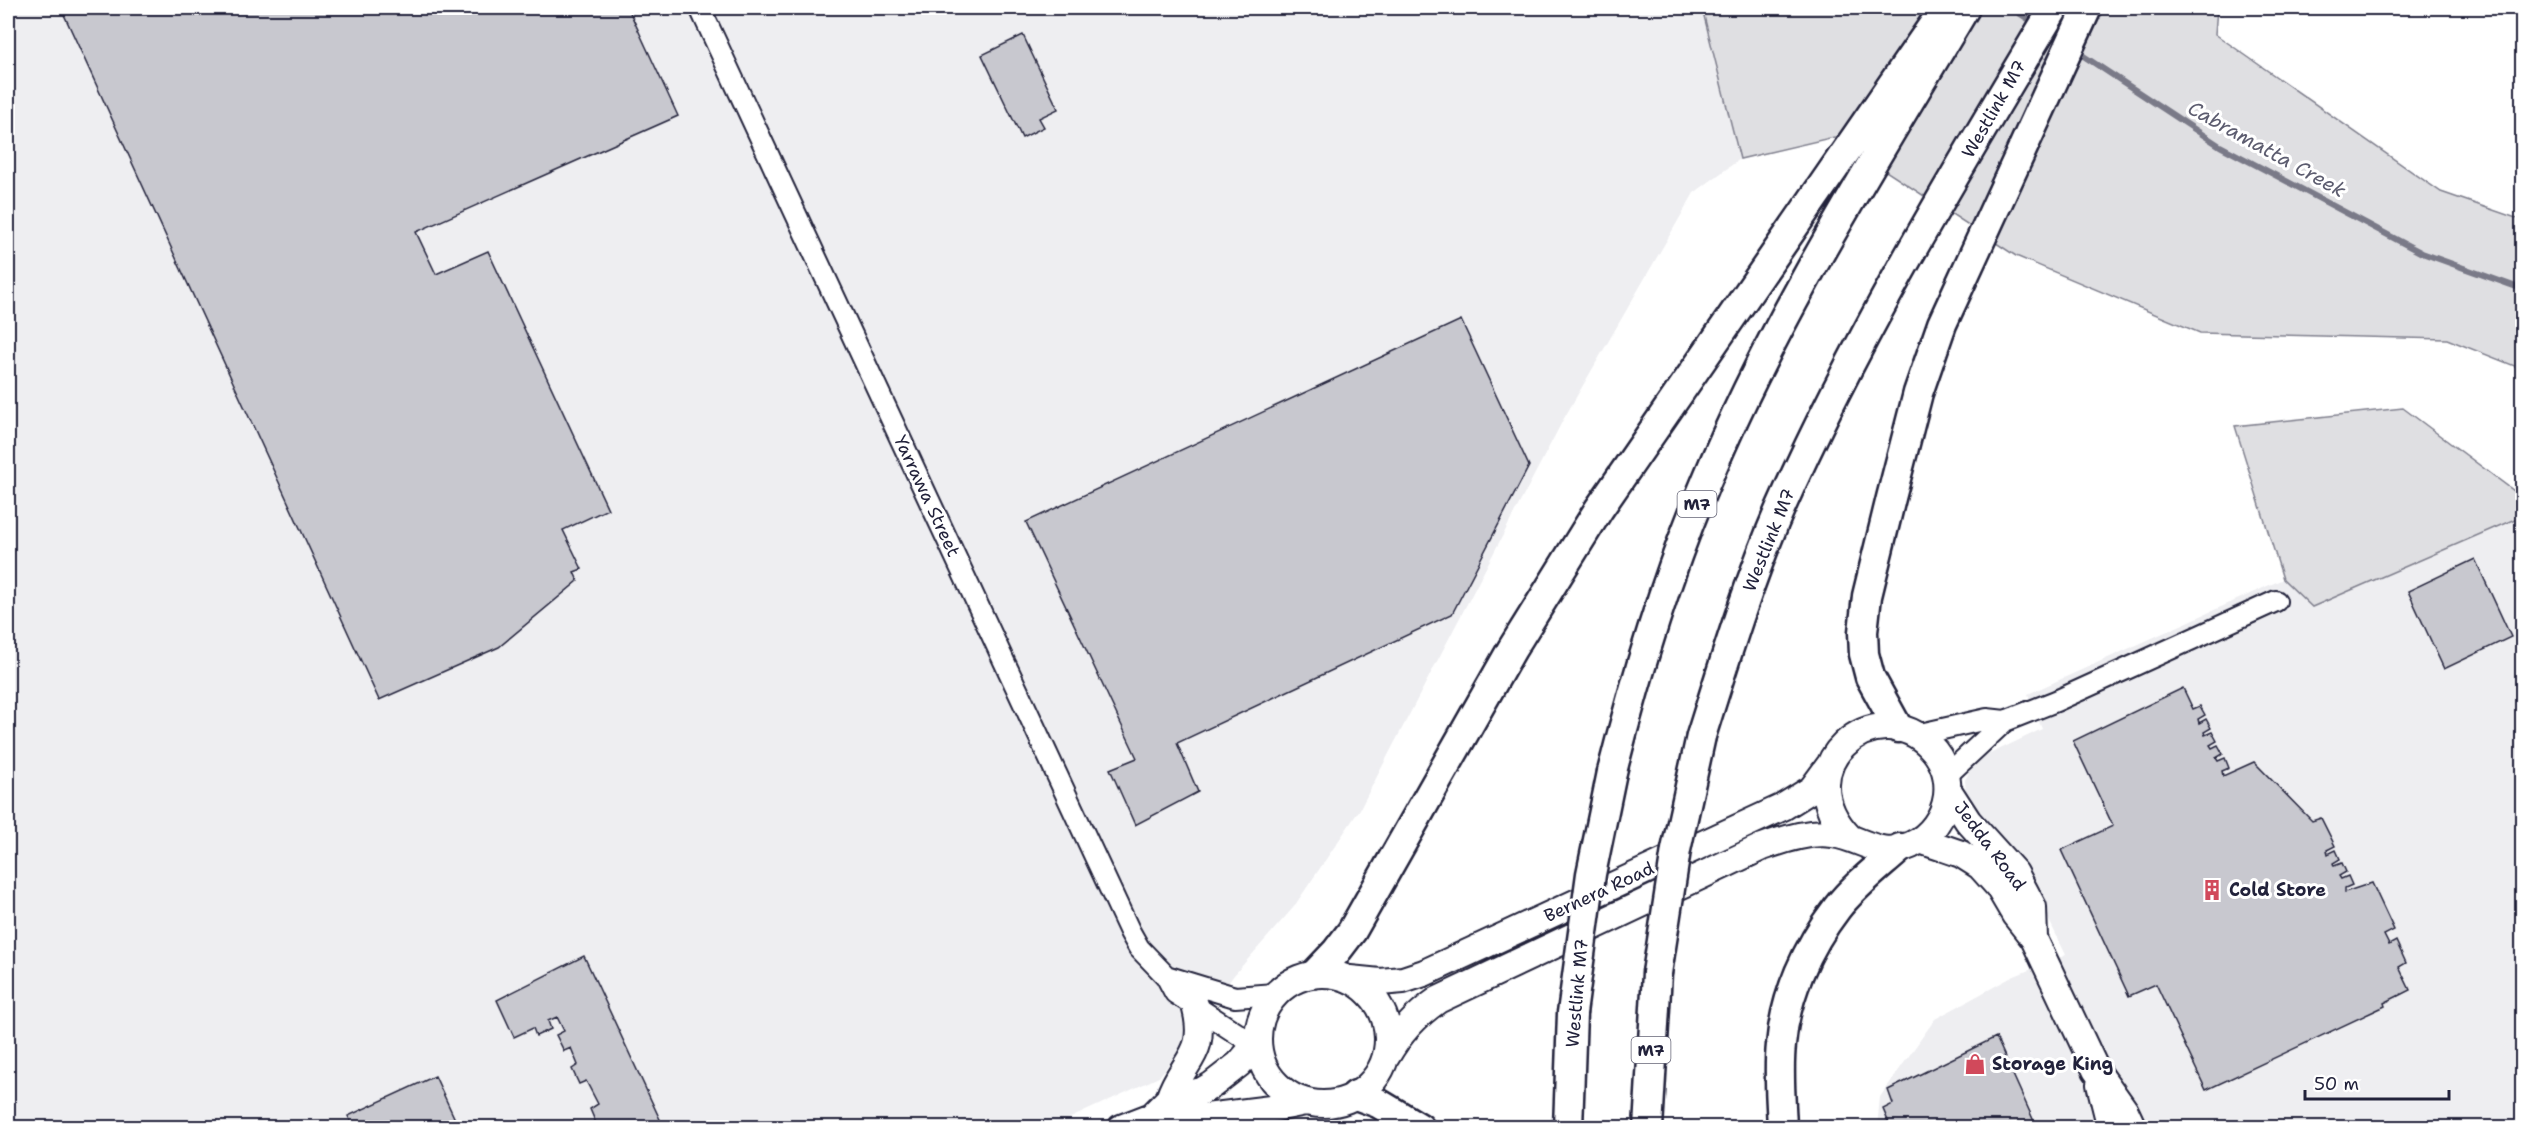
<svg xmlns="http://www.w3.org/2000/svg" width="2530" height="1135" font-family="'Shantell Sans',sans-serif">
  <rect width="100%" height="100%" fill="#fff"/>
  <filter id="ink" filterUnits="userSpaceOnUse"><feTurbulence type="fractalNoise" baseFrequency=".0167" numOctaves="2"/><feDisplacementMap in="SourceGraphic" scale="12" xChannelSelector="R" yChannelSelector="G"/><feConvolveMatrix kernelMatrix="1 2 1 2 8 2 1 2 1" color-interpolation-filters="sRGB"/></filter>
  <g filter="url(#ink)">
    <path fill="#eeeef1" d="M8 8H1702L1740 159 1694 193 1563 420 1360 809 1293 908 1234 975 1159 1077 1049 1128 8 1127Z
      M2522 516V1127L1877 1128 1880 1097 1935 1019 2012 977 2066 955 2028 877 1970 804 1966 794 1965 780 1975 761 2042 729 2028 694 2283 579 2312 607Z"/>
    <path fill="#dfdfe2" stroke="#80808e" stroke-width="1.5" d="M1702 8H2217L2215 34 2441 192 2522 220V369L2447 339 2200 333 2016 256 1834 137 1740 159Z
      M2403 408 2522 497V516L2312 607 2283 579 2235 426Z"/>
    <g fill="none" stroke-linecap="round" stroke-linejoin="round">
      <path stroke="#7a7a88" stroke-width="6" d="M2011 8 2036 24
        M2076 51 2220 146 2422 253 2522 289"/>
    </g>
    <path fill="#c8c8cf" stroke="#22223b" stroke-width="1.5" d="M61 8H628L678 116 416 232 436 274 488 251 608 509 563 530 582 569 574 572 578 581 499 647 379 700Z
      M1023 35 1058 109 1039 118 1044 127 1022 138 982 55Z
      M1461 320 1529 466 1452 614 1177 743 1198 792 1135 825 1110 769 1137 758 1026 522Z
      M2475 559 2511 637 2444 669 2408 591Z
      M2183 688 2193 709 2200 706 2205 715 2198 719 2199 723 2206 719 2211 728 2204 732 2205 735 2212 732 2217 741 2210 745 2212 748 2218 745 2223 754 2216 758 2218 761 2225 758 2229 768 2222 771 2223 776 2254 762 2312 821 2321 818 2335 846 2327 850 2328 854 2336 850 2340 859 2333 863 2334 866 2342 863 2346 872 2339 876 2341 879 2348 876 2352 885 2345 888V892L2372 883 2394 930 2384 935 2389 945 2396 941 2406 963 2399 967 2410 990 2384 1003 2385 1006 2206 1090 2156 984 2129 996 2061 850 2113 826 2073 741Z
      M584 956 664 1128H598L590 1109 598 1104 586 1081 579 1084 572 1069 578 1065 571 1048 564 1051 556 1035 564 1031 557 1017 548 1021 551 1029 536 1036 533 1028 514 1037 497 1000Z
      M1996 1037 2037 1128H1891L1883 1109 1893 1104 1888 1090Z
      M435 1076 459 1128H354L348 1116Z"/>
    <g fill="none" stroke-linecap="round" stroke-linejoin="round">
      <defs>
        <path id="minor" d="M700 8 1130 932 1139 948 1166 976 1175 993 1244 1038 1258 1039
          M1916 735 1987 719 2005 721
          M1946 776 2005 721 2056 701 2276 601
          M1166 976 1235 997 1275 994"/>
        <path id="major" d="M1948 790 1968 821 2015 873 2033 907 2034 939
          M1920 840 1961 854 1980 866 1998 886 2015 915 2034 939 2096 1070 2125 1111 2133 1128
          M1258 1039a65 65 0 1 1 130 0a65 65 0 1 1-130 0Z
          M1350 979 1380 982 1403 980 1424 973 1783 807 1812 789 1829 766
          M1386 1057C1400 1033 1415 1016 1438 1000L1762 847C1786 839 1808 831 1833 834 1862 838 1879 859 1911 845 1931 836 1944 817 1947 796 1949 777 1943 759 1930 746 1877 691 1782 766 1849 837
          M2100 1084 2111 1128
          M1169 1099C1182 1059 1209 1056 1195 1005
          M1152 1116 1174 1121 1271 1109 1305 1102
          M1121 1128 1152 1116 1169 1099 1202 1091 1212 1085 1239 1064 1258 1042"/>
        <path id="highway" d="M1898 728 1870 677 1864 654 1863 632 1867 596 1891 498 1918 393 1942 324 2087 8
          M1701 736C1725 660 1748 583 1780 509 1857 335 1957 171 2054 8
          M1612 772C1637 673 1666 576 1706 482 1774 318 1874 161 1965 8
          M1316 973 1336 952 1352 931 1512 649 1599 509 1945 8
          M1356 1095 1378 1103 1420 1128
          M1568 1128 1572 1013
          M1648 1128 1657 973
          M1782 1128C1781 1100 1778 1072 1781 1045 1785 996 1807 947 1837 908 1855 885 1879 867 1900 848"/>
      </defs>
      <use href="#minor" stroke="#22223b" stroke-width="24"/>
      <use href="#major" stroke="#22223b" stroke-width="30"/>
      <use href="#highway" stroke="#22223b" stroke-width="33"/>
      <use href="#minor" stroke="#fff" stroke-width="20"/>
      <use href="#major" stroke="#fff" stroke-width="26"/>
      <use href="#highway" stroke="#fff" stroke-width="28"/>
      <defs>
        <path id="highway-bridge" d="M1657 973 1676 850 1701 736
          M1572 1013 1591 874 1612 772"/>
      </defs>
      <use href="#highway-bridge" stroke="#22223b" stroke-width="33" stroke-linecap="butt"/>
      <use href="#highway-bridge" stroke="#fff" stroke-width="28"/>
    </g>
  </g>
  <defs>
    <symbol id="building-bare" viewBox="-9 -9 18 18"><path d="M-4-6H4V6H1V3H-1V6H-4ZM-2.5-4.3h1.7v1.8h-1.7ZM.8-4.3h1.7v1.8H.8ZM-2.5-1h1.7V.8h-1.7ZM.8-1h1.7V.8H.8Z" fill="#d1495b" stroke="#fff" stroke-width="2.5" paint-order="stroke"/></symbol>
    <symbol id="shop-bare" viewBox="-9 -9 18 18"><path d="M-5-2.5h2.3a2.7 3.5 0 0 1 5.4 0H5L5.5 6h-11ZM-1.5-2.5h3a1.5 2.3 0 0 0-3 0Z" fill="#d1495b" stroke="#fff" stroke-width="2.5" paint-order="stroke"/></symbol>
  </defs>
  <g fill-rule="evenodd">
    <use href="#building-bare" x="2197" y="875" width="30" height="30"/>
    <use href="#shop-bare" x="1960" y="1049" width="30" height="30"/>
  </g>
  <g text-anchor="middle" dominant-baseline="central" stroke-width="6" stroke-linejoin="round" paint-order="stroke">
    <g fill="#fff" stroke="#646476" stroke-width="1.5">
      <rect x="1677.5" y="491" width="39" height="26" rx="4.5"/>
      <rect x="1631.5" y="1037" width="39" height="26" rx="4.5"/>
    </g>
    <g font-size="16" font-weight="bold" fill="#22223b">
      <text x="1697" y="504">M7</text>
      <text x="1651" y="1050">M7</text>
    </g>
    <g font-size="18" fill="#22223b" stroke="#fff">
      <text transform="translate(1994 109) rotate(-60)">Westlink M7</text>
      <text transform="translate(927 496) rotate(65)">Yarrawa Street</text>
      <text transform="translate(1769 540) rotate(-68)">Westlink M7</text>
      <text transform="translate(1990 846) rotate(53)">Jedda Road</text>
      <text transform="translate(1599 892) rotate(-25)">Bernera Road</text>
      <text transform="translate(1577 993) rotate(-85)">Westlink M7</text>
    </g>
    <g font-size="18" font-weight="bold" fill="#22223b" stroke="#fff" text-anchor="start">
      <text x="2229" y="890">Cold Store</text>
      <text x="1992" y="1064">Storage King</text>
    </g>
    <g font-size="20" font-style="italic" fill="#5c5c6f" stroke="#fff">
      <text transform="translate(2267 149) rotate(29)">Cabramatta Creek</text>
    </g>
  </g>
  <rect width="2530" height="1135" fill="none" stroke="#fff" stroke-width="30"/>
  <rect x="15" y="15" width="2500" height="1105" fill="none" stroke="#22223b" stroke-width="2" filter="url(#ink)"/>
  <path d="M2305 1090v9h144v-9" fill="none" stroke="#22223b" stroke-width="3"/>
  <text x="2314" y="1090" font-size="18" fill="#22223b" stroke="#ffffff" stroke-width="4.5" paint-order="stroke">50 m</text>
</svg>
